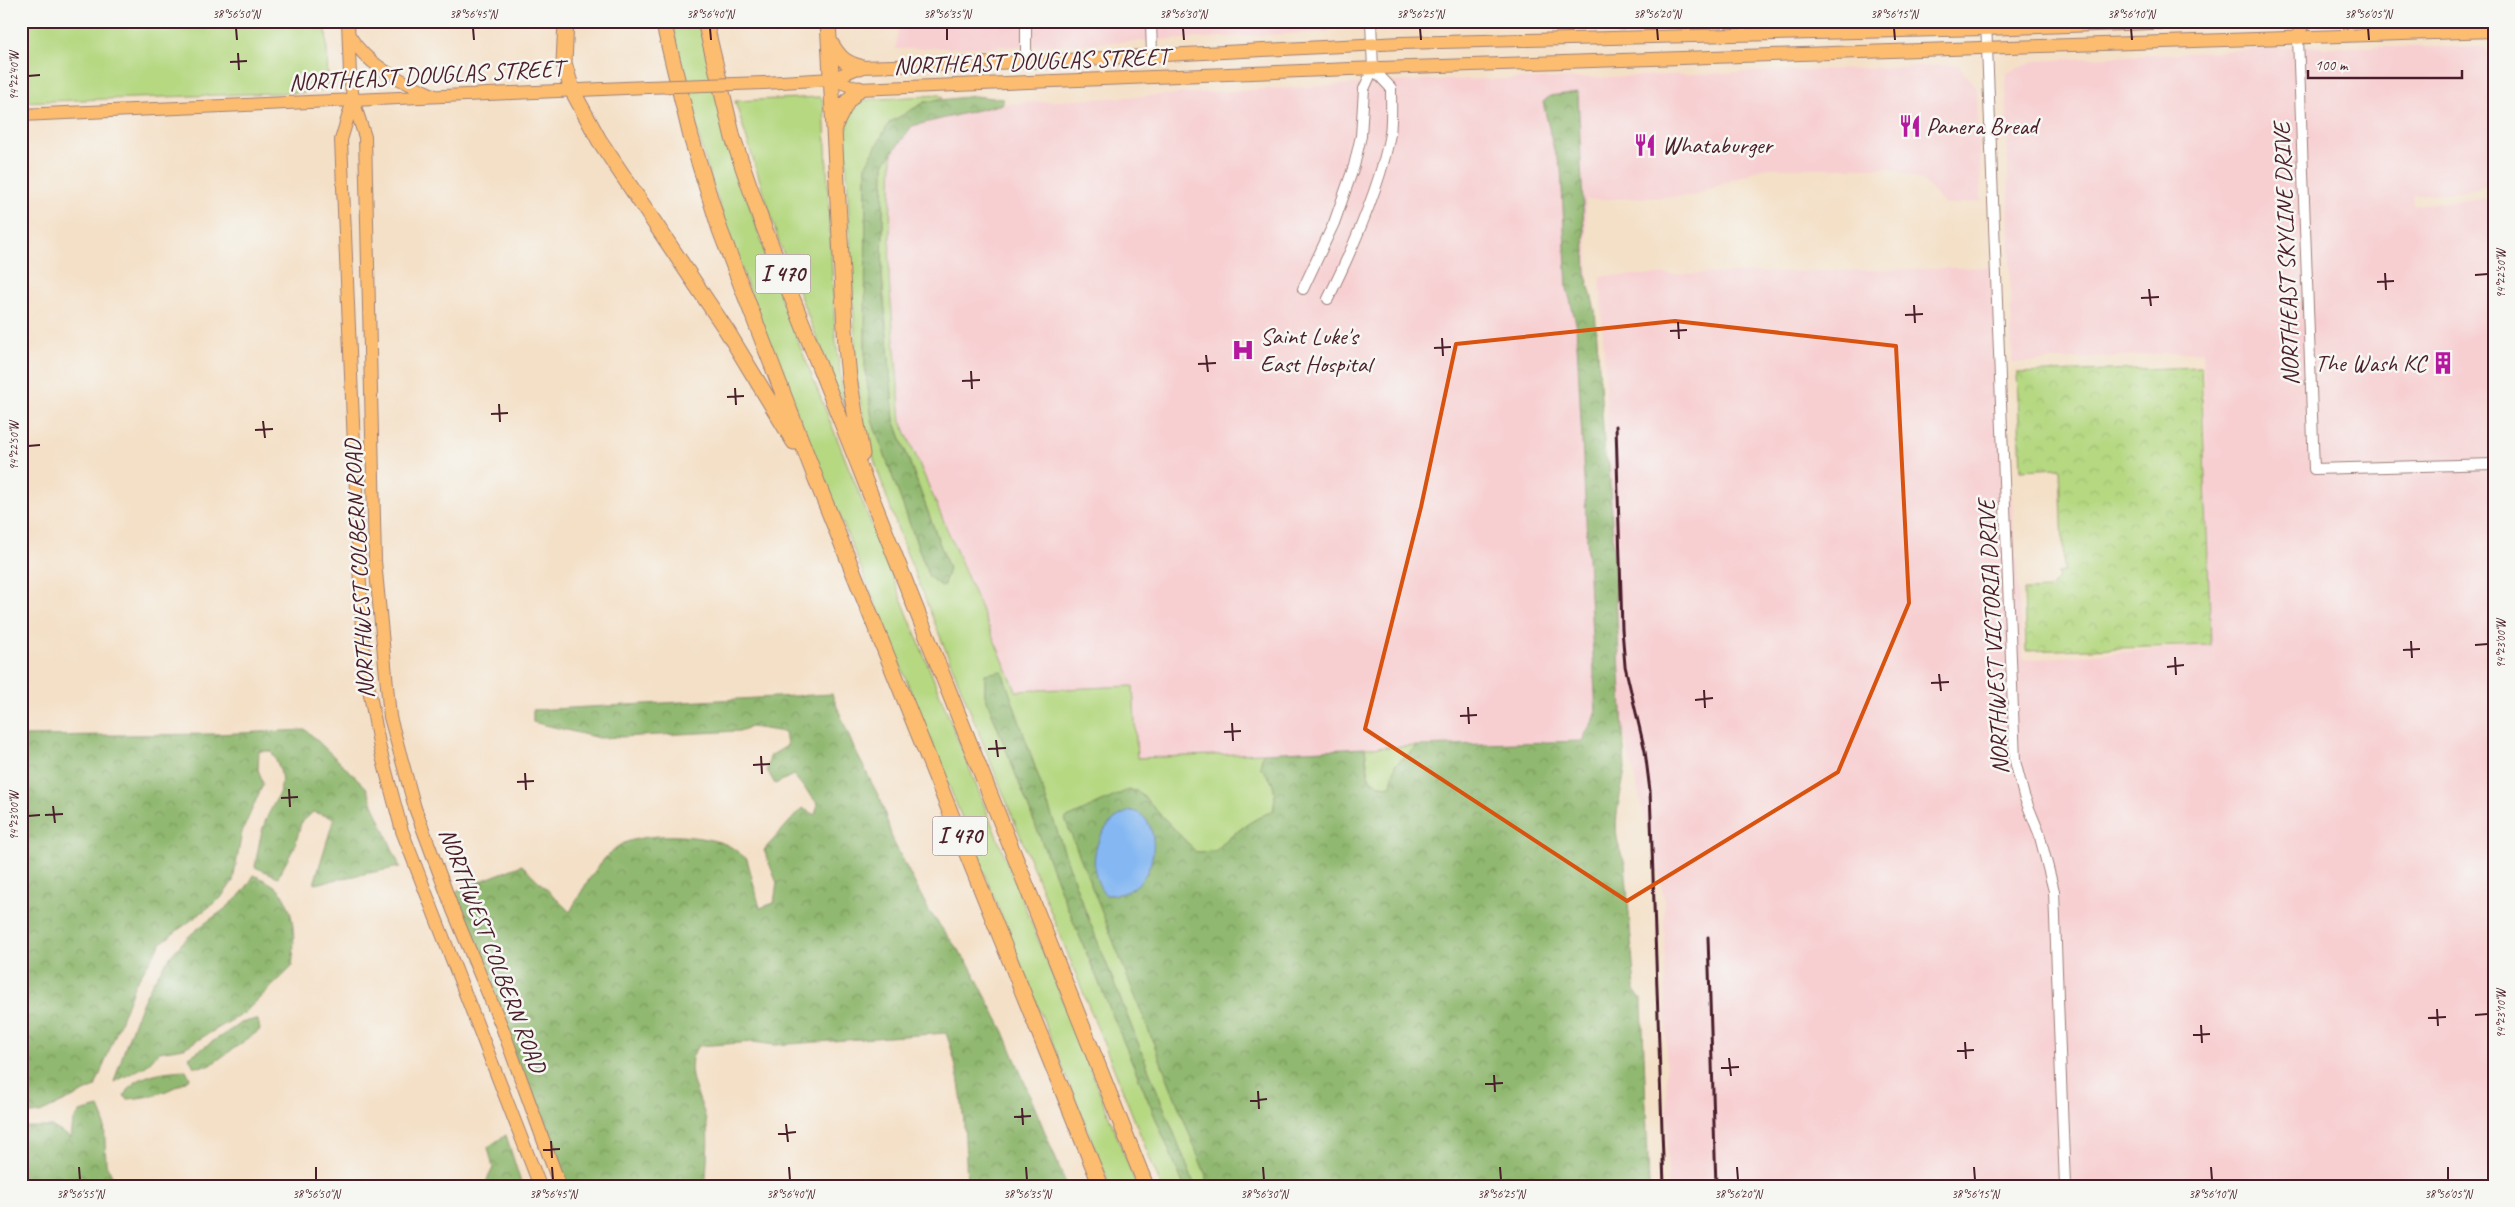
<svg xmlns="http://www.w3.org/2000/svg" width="2515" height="1207" font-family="Caveat,sans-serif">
  <defs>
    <pattern id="forest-crowns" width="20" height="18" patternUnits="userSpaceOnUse" patternTransform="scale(1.25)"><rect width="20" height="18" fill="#90b86f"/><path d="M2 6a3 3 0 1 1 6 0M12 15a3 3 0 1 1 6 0" fill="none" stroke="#78955b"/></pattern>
    <pattern id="park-crowns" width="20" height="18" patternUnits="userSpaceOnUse" patternTransform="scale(1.25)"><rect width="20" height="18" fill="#b5d881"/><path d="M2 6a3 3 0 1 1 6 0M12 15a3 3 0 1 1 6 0" fill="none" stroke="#9db970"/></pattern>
  </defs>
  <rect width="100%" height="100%" fill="#f6f6f2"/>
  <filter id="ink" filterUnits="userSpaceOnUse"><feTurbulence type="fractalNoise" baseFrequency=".02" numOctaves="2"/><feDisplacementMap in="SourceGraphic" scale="10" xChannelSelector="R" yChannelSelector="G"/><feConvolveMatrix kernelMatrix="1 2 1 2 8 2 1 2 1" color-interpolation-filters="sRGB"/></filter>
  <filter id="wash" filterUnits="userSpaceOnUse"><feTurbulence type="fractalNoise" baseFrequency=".0096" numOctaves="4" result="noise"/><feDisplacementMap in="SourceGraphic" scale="20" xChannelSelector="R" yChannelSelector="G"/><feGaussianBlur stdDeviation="1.12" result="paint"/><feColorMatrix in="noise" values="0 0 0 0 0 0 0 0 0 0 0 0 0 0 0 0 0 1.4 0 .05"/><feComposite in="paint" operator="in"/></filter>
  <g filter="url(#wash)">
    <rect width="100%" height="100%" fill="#f4e0c7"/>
    <path fill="#f7cfd1" d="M900 21H1350V22L1326 32 1036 46 895 49Z
      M2298 47H2484L2488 53 2494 184 2469 191 2414 195 2413 205 2494 198V1186H1668L1664 897 1623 730 1600 276 1996 267 2023 660 2210 645 2203 351 2012 363 2006 73 2036 61Z
      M1958 65 1977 89 1981 202 1945 205 1924 182 1891 168H1762L1693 196 1586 200 1603 740 1137 759 1132 686 1016 691 901 421 889 279 892 152 912 126 1003 104 1427 80 1582 78Z"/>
    <path fill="#b5d881" stroke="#807c56" d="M21 21H326L328 84 321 90 304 92 21 102Z
      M672 21H698L732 153 781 299 1137 1186H1110C1024 971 937 756 850 541 783 377 703 197 672 21Z
      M940 95 943 98 925 102 889 123 866 165 865 365 872 420 929 577 949 569 894 420 882 276 884 164 892 152 889 279 901 421 1016 691 1133 686 1137 758 1263 753 1260 767C1275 781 1277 792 1273 811 1250 820 1233 834 1215 851L1196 852 1138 791 1066 819 1210 1186H1195L1079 895 1002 672 985 674V695L1064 899 1184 1186H1161L903 544 876 466 863 419 857 378 845 134 851 112 865 100Z
      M821 97 824 105 835 333 845 410 779 242 735 101Z
      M1418 746 1395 765 1392 786 1379 785 1369 778 1365 748Z"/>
    <path fill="url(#forest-crowns)" stroke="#6d6c4d" d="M1578 92 1586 275 1595 310 1605 456 1609 464 1625 769C1620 805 1608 827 1625 863L1635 990 1642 1001 1649 1186H1210L1065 819 1128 790 1138 791 1196 852 1215 851C1233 834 1250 820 1273 811 1277 792 1275 781 1260 767L1263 753 1365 748 1369 778 1379 785 1391 786 1395 765 1418 746 1584 741C1585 729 1593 725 1596 714L1576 323 1567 288 1561 168 1554 150 1543 102 1550 96Z
      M974 96 1003 99V104L912 126 884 164 882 276 894 420 949 569 943 587 929 577 872 420 865 366 866 165 889 123 925 102Z
      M1002 671 1079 895 1195 1186H1184L1064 899 985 695V674Z
      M832 694 853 746 881 801 893 841 929 911 970 966 1004 1032 1067 1186H967C965 1135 964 1081 946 1033L775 1045 753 1042 698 1046C679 1072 705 1101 707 1127 709 1146 706 1166 706 1186H565L458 909 454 895 458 890 522 865 570 912C581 892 598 861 617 847 639 831 700 834 725 844 733 847 740 854 747 859L760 908 774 903 777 883 764 850 802 808 815 815 818 804 793 775 775 784 767 770 770 756 787 746 785 732 751 727 739 731 599 738 533 722V710Z
      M306 730 366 787 400 867 314 884 334 818 313 812 301 823 295 846 278 877 255 867C257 855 259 843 262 831 272 796 295 790 271 751H259L258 769 263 784 242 832 233 881 221 898 162 942 135 984 95 1087 40 1113 21 1115V736L216 734Z
      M254 875C262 879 272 883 278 889 296 908 295 943 292 967L244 1013 184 1048 159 1052 146 1066 114 1082C131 1030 144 983 182 943 208 916 235 910 254 875Z
      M252 1020H258L260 1030 209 1066 194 1067 189 1057 241 1023Z
      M186 1070 190 1078C170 1092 152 1097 128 1099L124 1096C134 1074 164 1071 186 1070Z
      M99 1107 104 1119 106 1164 117 1186H21V1127H53L71 1138 73 1122 80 1112Z
      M506 1135 522 1186H484L493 1168 488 1147Z"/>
    <path fill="url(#park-crowns)" stroke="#807c56" d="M2201 367 2211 645 2026 651 2024 590 2049 589 2059 578 2058 573 2064 572 2060 468 2021 470 2017 373Z"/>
    <path fill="#85b8f2" stroke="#686c8e" d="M1132 811C1166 816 1161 898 1106 895 1082 869 1097 818 1132 811Z"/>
  </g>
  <g filter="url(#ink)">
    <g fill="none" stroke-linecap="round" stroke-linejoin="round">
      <defs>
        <path id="minor" d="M1026 21V62
          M1151 21 1152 55
          M1986 21 2015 761 2024 796 2039 833 2054 891 2065 1186
          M2298 38 2314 469 2494 464
          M1303 289 1334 223 1354 166 1361 136 1364 89 1373 69 1371 21
          M1328 299C1351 252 1381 184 1390 134 1392 119 1391 102 1391 88L1373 69"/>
        <path id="major" d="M348 21 350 75 353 100 365 137 375 561 390 717 415 808 453 910 502 1027 560 1186
          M349 35C368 67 400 80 433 95
          M2298 38 2300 28 2309 21
          M832 79 859 89 1350 69 2494 31
          M764 83 832 79 860 67 1026 62 1401 43 1986 29 2207 21
          M353 100 341 140 362 633 365 667 380 749 402 831 540 1186
          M21 115 647 87"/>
        <path id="highway" d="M566 21 564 63 572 90 599 140 727 331 794 442
          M663 21 691 137 720 230 819 487 1101 1186
          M705 21 733 138 761 220 1146 1186
          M828 21 846 346 849 378 862 454
          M830 42C838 56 844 63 860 67
          M836 123 847 102 859 89"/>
      </defs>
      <use href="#minor" stroke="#9f8079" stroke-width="12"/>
      <use href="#major" stroke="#9f8079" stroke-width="14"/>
      <use href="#highway" stroke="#9f8079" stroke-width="17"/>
      <use href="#minor" stroke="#fff" stroke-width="10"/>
      <use href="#major" stroke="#fcbd6f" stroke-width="12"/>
      <use href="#highway" stroke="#fcbd6f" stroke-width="15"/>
      <path stroke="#4a1f2b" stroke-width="3" d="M1616 426 1622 629 1625 666 1645 751 1650 791 1664 1186
        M1708 937 1716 1186"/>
      <defs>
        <path id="major-bridge" d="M647 87 764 83"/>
      </defs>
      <use href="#major-bridge" stroke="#9f8079" stroke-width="14" stroke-linecap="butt"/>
      <use href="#major-bridge" stroke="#fcbd6f" stroke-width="12"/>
    </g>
  </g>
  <path fill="none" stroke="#d8530f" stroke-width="4" stroke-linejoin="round" d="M1675 321 1896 346 1909 603 1838 772 1627 901 1365 729 1421 507 1456 344Z"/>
  <path fill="none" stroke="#4a1f2b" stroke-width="2" d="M236 28 237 40M473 28 474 40M710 28 711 40M947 28V40M1183 28 1184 40M1420 28 1421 40M1657 28 1658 40M1894 28 1895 40M2131 28 2132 40M2368 28 2369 40M238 53 239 70M230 62 247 61M28 76 40 75M2385 273 2386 290M2475 275 2488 274M2377 282 2394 281M2149 289 2151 306M2141 298 2159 297M1914 305 1915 323M1905 315 1923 314M1678 322 1679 339M1670 331 1687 330M1442 338 1443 356M1434 348 1451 347M1206 355 1208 372M1198 364 1216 363M971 371 972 389M962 381 980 380M735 388 736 405M727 397 744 396M499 404 500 422M491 414 508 413M263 421 265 438M255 430 273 429M28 446 40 445M2411 641 2412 658M2475 645 2488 644M2403 650 2420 649M2175 657 2176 675M2167 667 2184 665M1939 674 1941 691M1931 683 1949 682M1704 690 1705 708M1695 700 1713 698M1468 707 1469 724M1460 716 1477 715M1232 723 1233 741M1224 732 1241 731M996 740 998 757M988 749 1006 748M761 756 762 774M753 765 770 764M525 773 526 790M517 782 534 781M289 789 290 807M281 798 298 797M53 806 55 823M45 815 63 814M28 816 40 815M2437 1009 2438 1026M2475 1015 2488 1014M2428 1018 2446 1017M2201 1025 2202 1043M2193 1035 2210 1034M1965 1042 1966 1059M1957 1051 1974 1050M1729 1058 1731 1076M1721 1068 1739 1067M1494 1075 1495 1092M1485 1084 1503 1083M1258 1091 1259 1109M1250 1101 1267 1099M1022 1108 1023 1125M1014 1117 1031 1116M786 1124 788 1142M778 1134 796 1132M551 1141 552 1158M543 1150 560 1149M79 1167 80 1180M316 1167V1180M552 1167 553 1180M789 1167 790 1180M1026 1167 1027 1180M1263 1167 1264 1180M1500 1167 1501 1180M1737 1167 1738 1180M1974 1167 1975 1180M2211 1167 2212 1180M2448 1167V1180"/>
  <defs>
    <symbol id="restaurant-bare" viewBox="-9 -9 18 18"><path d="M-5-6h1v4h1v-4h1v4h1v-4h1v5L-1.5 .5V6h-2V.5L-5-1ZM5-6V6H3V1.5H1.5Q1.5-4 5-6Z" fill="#b5179e" stroke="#f6f6f2" stroke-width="2.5" paint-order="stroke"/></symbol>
    <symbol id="hospital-bare" viewBox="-9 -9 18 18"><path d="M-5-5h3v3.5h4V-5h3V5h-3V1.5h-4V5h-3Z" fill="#b5179e" stroke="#f6f6f2" stroke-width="2.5" paint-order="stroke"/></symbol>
    <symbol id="building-bare" viewBox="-9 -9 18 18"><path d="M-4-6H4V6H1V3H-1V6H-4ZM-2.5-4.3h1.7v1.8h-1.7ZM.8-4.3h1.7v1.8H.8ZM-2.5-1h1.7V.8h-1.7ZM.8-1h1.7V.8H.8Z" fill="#b5179e" stroke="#f6f6f2" stroke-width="2.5" paint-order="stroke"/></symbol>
  </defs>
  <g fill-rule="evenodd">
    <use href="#restaurant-bare" x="1894" y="110" width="32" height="32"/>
    <use href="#restaurant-bare" x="1629" y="129" width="32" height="32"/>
    <use href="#hospital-bare" x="1227" y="334" width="32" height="32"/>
    <use href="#building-bare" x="2427" y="347" width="32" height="32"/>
  </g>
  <g text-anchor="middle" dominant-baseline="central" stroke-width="5" stroke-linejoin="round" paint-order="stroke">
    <g fill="#f6f6f2" stroke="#7e6067" stroke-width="1">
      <rect x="755.5" y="254.5" width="55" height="39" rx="4"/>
      <rect x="932.5" y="816.5" width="55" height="39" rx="4"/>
    </g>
    <g font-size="22" font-weight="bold" fill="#4a1f2b">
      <text x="783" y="274">I 470</text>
      <text x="960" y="836">I 470</text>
    </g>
    <g font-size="24" fill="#4a1f2b" stroke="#f6f6f2">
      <text transform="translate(1031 61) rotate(-2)">NORTHEAST DOUGLAS STREET</text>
      <text transform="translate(426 75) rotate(-3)">NORTHEAST DOUGLAS STREET</text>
      <text transform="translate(2286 254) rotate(-92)">NORTHEAST SKYLINE DRIVE</text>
      <text transform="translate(359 569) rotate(-93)">NORTHWEST COLBERN ROAD</text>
      <text transform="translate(1993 637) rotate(-93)">NORTHWEST VICTORIA DRIVE</text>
      <text transform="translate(493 950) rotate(69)">NORTHWEST COLBERN ROAD</text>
    </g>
    <g font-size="24" fill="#4a1f2b" stroke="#f6f6f2" text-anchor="start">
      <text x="1926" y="126">Panera Bread</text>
      <text x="1662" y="145">Whataburger</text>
      <text x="1260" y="336">Saint Luke's<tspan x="1260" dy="28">East Hospital</tspan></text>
      <text x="2426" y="363" text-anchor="end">The Wash KC</text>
    </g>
  </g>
  <rect width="2515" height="1207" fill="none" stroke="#f6f6f2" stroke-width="55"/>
  <path d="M2308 70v8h154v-8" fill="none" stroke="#4a1f2b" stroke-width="2.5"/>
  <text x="2315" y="70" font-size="15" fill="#4a1f2b" stroke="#f6f6f2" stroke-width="4" paint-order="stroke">100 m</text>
  <rect x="28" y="28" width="2460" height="1152" fill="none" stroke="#4a1f2b" stroke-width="2"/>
  <g font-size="12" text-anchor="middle" fill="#4a1f2b">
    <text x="236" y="18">38°56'50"N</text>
    <text x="473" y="18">38°56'45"N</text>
    <text x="710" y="18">38°56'40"N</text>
    <text x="947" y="18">38°56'35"N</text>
    <text x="1183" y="18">38°56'30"N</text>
    <text x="1420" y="18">38°56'25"N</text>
    <text x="1657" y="18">38°56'20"N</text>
    <text x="1894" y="18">38°56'15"N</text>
    <text x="2131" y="18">38°56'10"N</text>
    <text x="2368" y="18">38°56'05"N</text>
    <text transform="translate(14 76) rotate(-90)" y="4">94°22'40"W</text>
    <text transform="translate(2501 274) rotate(-90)" y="4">94°22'50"W</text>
    <text transform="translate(14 446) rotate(-90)" y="4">94°22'50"W</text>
    <text transform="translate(2501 644) rotate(-90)" y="4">94°23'00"W</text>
    <text transform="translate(14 816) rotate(-90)" y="4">94°23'00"W</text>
    <text transform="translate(2501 1014) rotate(-90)" y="4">94°23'10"W</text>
    <text x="80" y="1198">38°56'55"N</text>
    <text x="316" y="1198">38°56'50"N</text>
    <text x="553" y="1198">38°56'45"N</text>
    <text x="790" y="1198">38°56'40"N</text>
    <text x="1027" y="1198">38°56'35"N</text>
    <text x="1264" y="1198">38°56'30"N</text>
    <text x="1501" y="1198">38°56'25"N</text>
    <text x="1738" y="1198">38°56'20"N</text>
    <text x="1975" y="1198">38°56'15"N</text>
    <text x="2212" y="1198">38°56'10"N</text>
    <text x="2448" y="1198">38°56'05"N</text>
  </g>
</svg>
